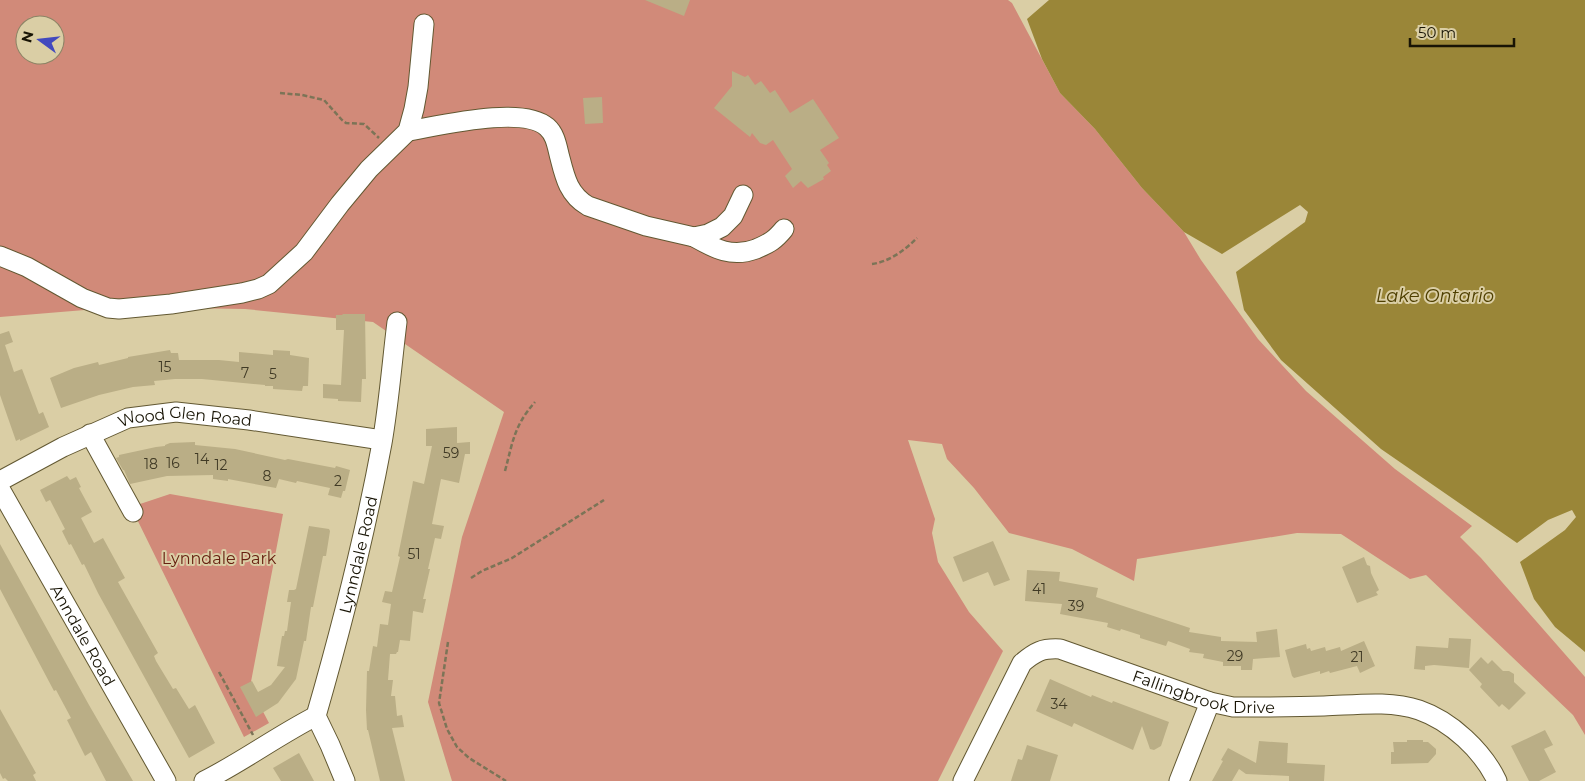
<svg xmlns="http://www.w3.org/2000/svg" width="1585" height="781" font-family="Montserrat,sans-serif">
  <rect width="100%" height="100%" fill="#dacea5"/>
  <path fill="#d18a79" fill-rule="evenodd" d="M0 0H1008L1012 3 1060 93 1095 129 1142 188 1184 232 1201 260 1258 339 1306 391 1395 469 1472 526 1460 537 1481 558 1585 677V735L1573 715 1426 575 1410 579 1341 534 1297 533 1137 559 1134 581 1072 549 1009 533 974 488 947 459 942 444 908 440 935 519 932 533 938 562 969 612 1003 651 938 781H452L428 702 462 537 504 412 373 322 245 309 121 307 0 317ZM25 25H55V55H25Z
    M170 494 283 514 250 687 269 723 244 737 131 507Z"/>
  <path fill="#9a8638" d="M1049 0H1585V652L1555 627 1534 599 1520 562 1565 530 1576 517 1572 510 1548 520 1517 543 1381 449 1281 360 1244 310 1236 272 1305 222 1308 212 1300 205 1222 254 1184 232 1142 188 1095 129 1060 93 1042 59 1027 19Z"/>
  <path fill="#baae86" d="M645 0H690L684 16Z
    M732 71 745 77 748 75 755 85 761 81 770 93 775 90 790 113 813 99 839 138 820 150 829 163 827 165 831 171 823 177 824 179 808 188 801 181 793 188 785 176 792 169 773 140 766 145 760 143 752 133 750 137 714 108 732 86Z
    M602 97 603 123 585 124 583 98Z
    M343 314H365L366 379H362L361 402 338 401V399L323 398V384L341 385 344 330H336V315H342Z
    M9 331 13 342 5 345 14 372 22 369 39 414 43 412 49 427 20 441V439L16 441 0 395V334Z
    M170 350 171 353H178L179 360H219L239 362V352L273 355V350L290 351V355L309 358 308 386H303L302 391 273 389V386H265V385L202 379H175L154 381 155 385 133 387 99 395 61 408 50 378 74 368 98 362 99 365 128 358V357Z
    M457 427V443L470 442V454H465L459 483 441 479 432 524 444 526 441 539 435 538 428 569H430L423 599H426L423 613 413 611 410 641 400 640 398 652H397L396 654H390L388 680H393L391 696H395L397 716 402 715 404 727 392 728 405 781H380L368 730H367L366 710 367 671H369L373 646 377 647 380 624 388 625 391 604 382 602 385 591 392 592 400 557 398 556 412 487 413 481 424 484 432 446H426V429Z
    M195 442V445L235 449 285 460 288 459 335 468 336 466 350 470 345 491H343L341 498 328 495 330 488 297 481 296 483 279 479 276 488 228 479V481L213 479V475L167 476 130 484 124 470H123L116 458 119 457V455L156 447 165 446V445L170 443Z
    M67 476 70 480 76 477 81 487 79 488 92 512 81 518 94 543 103 538 125 578 118 582 158 653 154 656 156 661 173 689 176 688 189 709 195 705 215 743 189 758 98 593 84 564 82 565 71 544 69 545 62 531 65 529 50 500 46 502 40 490Z
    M309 526 329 529 330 531 326 556H323L313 607H311L306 641H304L296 679 278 703 256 717 240 687 252 681 258 692 271 685 285 667 277 666 282 636H284L285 631H287L291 602H287L289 590H294L296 589Z
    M993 541 1010 580 994 586 988 572 963 582 953 557Z
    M0 544 89 705 133 781H106L91 752 85 756 67 720 71 718 56 690 54 691 0 589Z
    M1364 557 1367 565 1370 566 1371 573 1379 590 1376 592 1378 595 1357 603 1342 567Z
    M1027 570 1060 572 1059 581 1098 588 1096 597 1190 628 1189 632 1221 637V641L1257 642 1256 632 1277 629 1280 657 1253 659 1252 670H1241V666H1223V662L1203 658 1204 654 1189 652 1190 649 1168 641 1166 646 1140 638V635L1121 629 1120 631 1107 627 1108 623 1060 614 1062 604 1025 601Z
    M1449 638 1471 639 1469 668 1434 665 1425 666V670L1414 669 1416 646 1448 648Z
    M1364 641 1375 666 1360 673 1357 666 1330 673 1329 671 1320 674V671L1294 678 1292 676 1285 650 1306 644 1307 649 1310 648 1311 651 1325 647 1326 651 1340 647 1341 651Z
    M1481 657 1488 664 1492 660 1503 671H1509L1514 674V682L1526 693 1509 710 1502 704 1499 707 1480 687 1482 684 1469 670Z
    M1050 679 1091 697 1092 695 1112 703 1113 701 1169 722 1161 746 1154 750 1150 749 1142 726 1133 750 1074 723 1072 727 1036 711Z
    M0 709 36 773 33 775 36 781H8L5 778 3 779 0 773Z
    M1545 730 1553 745 1544 749 1556 772 1539 781H1529L1511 746Z
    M1407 740H1423V742H1428L1436 749V754L1428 763 1391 764V752H1394L1393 742H1407Z
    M1259 741 1288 743 1287 763 1325 765 1324 781H1289V776L1246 774 1239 769 1232 781H1212L1223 761 1221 760 1228 748 1256 763Z
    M1027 745 1058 755 1050 781H1011L1018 759 1022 760Z
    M299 753 314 781H281L273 768Z"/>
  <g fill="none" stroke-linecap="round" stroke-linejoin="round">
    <defs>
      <g id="minor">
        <path d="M408 131C439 126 522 105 547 127 556 135 557 147 560 158 565 178 569 195 588 206L646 226 694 237 708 234 722 227 733 216 743 195"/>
        <path d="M694 237C715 249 732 258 756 249 770 243 775 240 784 229"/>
        <path d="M0 256 27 267 82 298 108 308 119 309 171 304 242 293 258 289 269 284 304 252 340 204 369 169 408 131 414 109 418 87 424 24"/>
        <path d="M90 434 133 512"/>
        <path id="s1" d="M0 481 63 447 128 418 176 412 249 420 382 440"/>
        <path id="s2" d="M0 489 166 781"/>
        <path d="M204 781C242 762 277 736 316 716"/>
        <path id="s3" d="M345 781 330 745 316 716C342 626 365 535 382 443 389 403 392 362 397 322"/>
        <path id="s4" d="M963 781 1022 663C1035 652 1042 648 1060 649L1210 702 1233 707C1263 707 1294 707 1324 706 1355 705 1389 700 1419 710 1451 721 1483 751 1497 781"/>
        <path d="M1179 781 1210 702"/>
      </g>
    </defs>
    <use href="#minor" stroke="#625832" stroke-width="21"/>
    <path stroke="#7c7457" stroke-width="2.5" stroke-dasharray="5 2.5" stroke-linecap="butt" d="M280 93 302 95 324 100 342 120 346 123 364 124 379 138
      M872 264C889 262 905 250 917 238
      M505 471C513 441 514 426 535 402
      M471 578 482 571 512 558 604 500
      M448 642 439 703 447 729 457 747 469 758 506 781
      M219 672 253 735"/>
    <use href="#minor" stroke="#fff" stroke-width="19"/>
  </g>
  <g text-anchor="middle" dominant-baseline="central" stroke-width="4" stroke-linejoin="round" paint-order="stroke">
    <g font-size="14" fill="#403a25">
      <text x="165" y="367">15</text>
      <text x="245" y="373">7</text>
      <text x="273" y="374">5</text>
      <text x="451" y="453">59</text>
      <text x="202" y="459">14</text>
      <text x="173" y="463">16</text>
      <text x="151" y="464">18</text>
      <text x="221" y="465">12</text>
      <text x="267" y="476">8</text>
      <text x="338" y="481">2</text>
      <text x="414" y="554">51</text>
      <text x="1039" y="589">41</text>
      <text x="1076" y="606">39</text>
      <text x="1235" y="656">29</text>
      <text x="1357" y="657">21</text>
      <text x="1059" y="704">34</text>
    </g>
    <g font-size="16" fill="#181405" stroke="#dacea5">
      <text stroke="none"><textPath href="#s1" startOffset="200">Wood Glen Road</textPath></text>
      <text stroke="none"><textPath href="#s3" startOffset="238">Lynndale Road</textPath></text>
      <text stroke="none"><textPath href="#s2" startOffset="168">Anndale Road</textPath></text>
      <text stroke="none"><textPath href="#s4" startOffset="325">Fallingbrook Drive</textPath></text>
    </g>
    <g font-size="16" fill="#662010" stroke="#dacea5">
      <text x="219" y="558">Lynndale Park</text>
    </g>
    <g font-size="18" font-style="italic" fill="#4e3f00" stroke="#dacea5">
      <text x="1435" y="296">Lake Ontario</text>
    </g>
  </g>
  <g transform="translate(40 40) rotate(285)"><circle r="24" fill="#dacea5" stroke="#8c8465"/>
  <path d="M0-4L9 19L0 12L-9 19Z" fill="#4249be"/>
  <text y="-8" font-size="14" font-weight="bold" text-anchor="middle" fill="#181405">N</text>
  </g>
  <path d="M1410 38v8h104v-8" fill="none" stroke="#181405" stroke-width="2.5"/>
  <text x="1418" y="38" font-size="15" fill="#181405" stroke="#dacea5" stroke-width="4" paint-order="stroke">50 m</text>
</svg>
